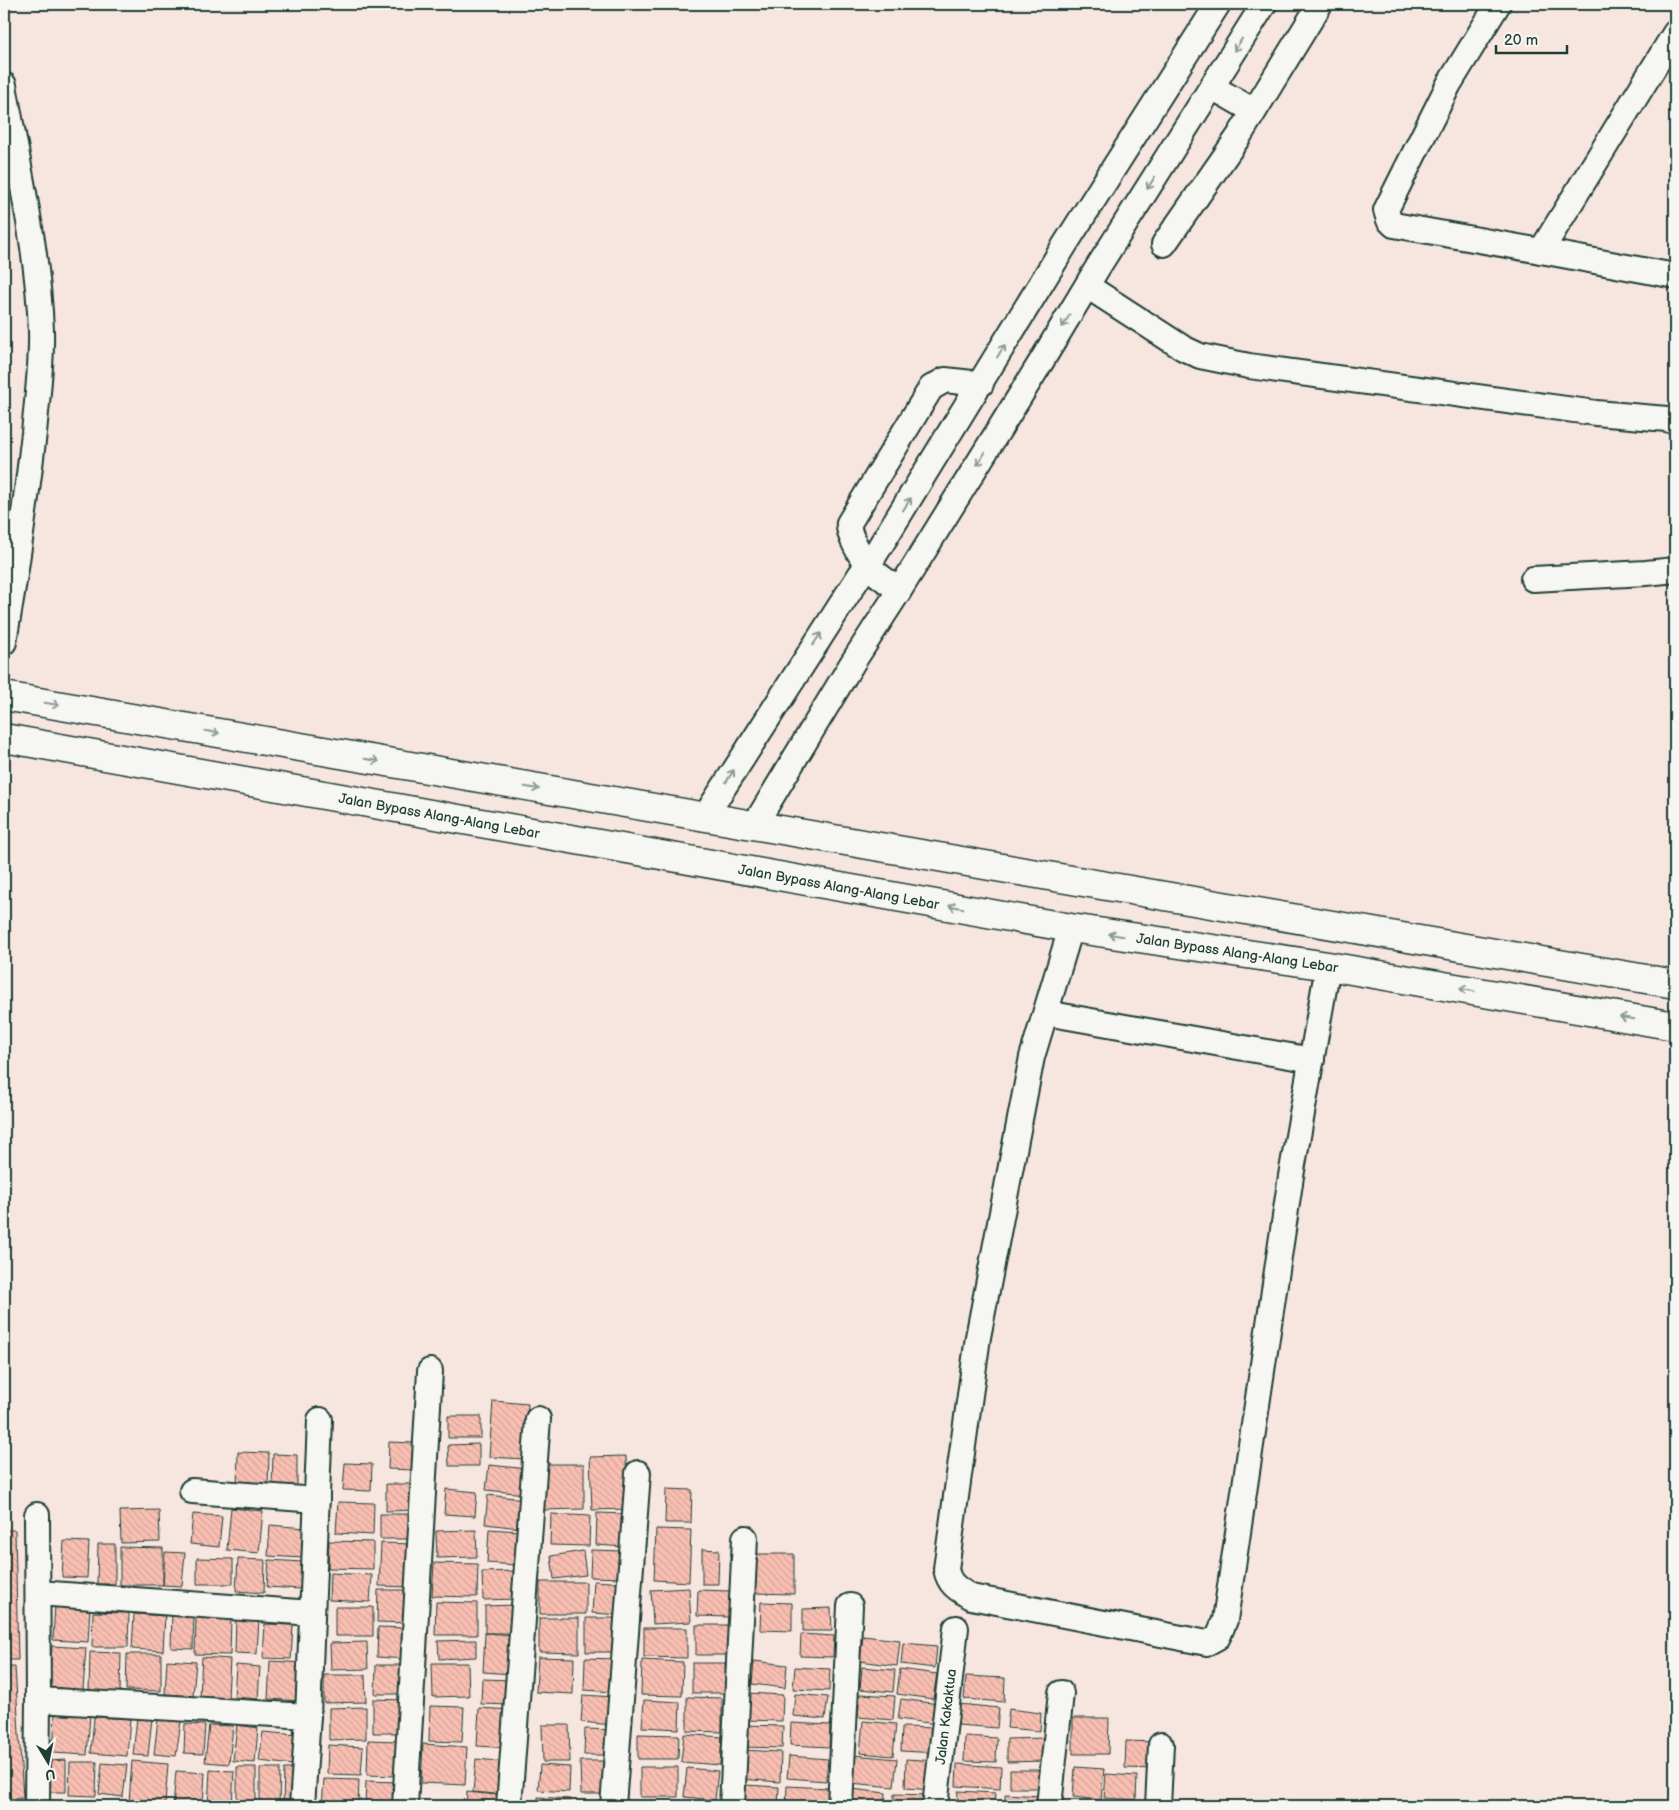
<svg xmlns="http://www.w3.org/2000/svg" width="1679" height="1810" font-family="'Balsamiq Sans',sans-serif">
  <defs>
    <pattern id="building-back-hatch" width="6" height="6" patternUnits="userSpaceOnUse" patternTransform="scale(1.25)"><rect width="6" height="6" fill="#f9bfb2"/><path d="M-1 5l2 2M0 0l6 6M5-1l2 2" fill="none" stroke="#d5a59a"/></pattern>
  </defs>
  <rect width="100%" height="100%" fill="#f7e6df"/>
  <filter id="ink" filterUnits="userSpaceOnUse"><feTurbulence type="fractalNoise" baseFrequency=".02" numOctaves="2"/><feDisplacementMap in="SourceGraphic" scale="10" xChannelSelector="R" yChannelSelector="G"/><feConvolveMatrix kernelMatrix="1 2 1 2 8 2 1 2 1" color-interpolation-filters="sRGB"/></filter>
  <g filter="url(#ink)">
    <path fill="url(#building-back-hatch)" stroke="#1f3d34" d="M493 1401 528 1404 524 1459 489 1457Z
      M448 1416H481V1438H448Z
      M389 1442 414 1443 413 1470 388 1469Z
      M479 1444V1466H449L448 1445Z
      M238 1452 269 1453 268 1487 237 1486Z
      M273 1454 297 1455V1487L272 1486Z
      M626 1456 628 1509 592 1510 590 1457Z
      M345 1463 372 1464 371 1491 343 1490Z
      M540 1464H584V1509L541 1510Z
      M489 1465 528 1469 525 1494 486 1490Z
      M386 1484H415V1510L386 1511Z
      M446 1489 477 1492 475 1516 444 1514Z
      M666 1489 692 1490 691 1523H665Z
      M488 1495 524 1499 520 1528 485 1524Z
      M338 1502 374 1503 373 1535 336 1533Z
      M231 1508 263 1511 259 1553 227 1550Z
      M159 1510 160 1542 121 1543 120 1511Z
      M597 1513 627 1514 625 1547 596 1545Z
      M193 1514 222 1516 219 1547 190 1544Z
      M380 1514H413V1539H380Z
      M551 1514 590 1516 589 1546 550 1545Z
      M270 1525 305 1528 303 1558 268 1556Z
      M489 1529 519 1531 516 1565 487 1563Z
      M656 1529 691 1530 689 1582 654 1580Z
      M4 1530H15L18 1660H4Z
      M476 1530 477 1557 437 1558 436 1531Z
      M64 1541 89 1542 87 1578 62 1577Z
      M329 1541 373 1542V1569L328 1568Z
      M381 1543 413 1544 412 1587 379 1586Z
      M98 1544H115V1584H97Z
      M120 1547 163 1548V1585H120Z
      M702 1549 719 1550 718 1584H702Z
      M591 1550 625 1551 624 1578 590 1577Z
      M583 1551 586 1575 554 1579 551 1556Z
      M165 1552 185 1553 182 1586 163 1585Z
      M754 1554H794V1594L753 1593Z
      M197 1558 233 1559V1584H197Z
      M238 1559 265 1560 264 1593 236 1591Z
      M269 1560 303 1562 300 1589 267 1587Z
      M434 1563 478 1564 477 1597 432 1596Z
      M516 1571V1599L483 1600 482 1572Z
      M330 1573 372 1575 370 1602 329 1600Z
      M594 1581 625 1583 622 1615 592 1613Z
      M540 1582H586V1614H540Z
      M689 1588 691 1622 653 1624 651 1590Z
      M378 1590H408V1623L377 1622Z
      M698 1590 730 1591 729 1617 697 1616Z
      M436 1602 477 1603V1635H435Z
      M761 1602 792 1603V1631L760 1630Z
      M55 1605 90 1607 88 1642 53 1640Z
      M517 1605 518 1633H485V1606Z
      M335 1607H373V1636H335Z
      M831 1608 832 1631H803V1609Z
      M172 1611 194 1612 193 1649 171 1648Z
      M93 1612 129 1613 128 1647H92Z
      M134 1614 165 1616 163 1651 132 1649Z
      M196 1616 231 1617 230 1655 195 1654Z
      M236 1617 259 1618 257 1654 235 1653Z
      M539 1618H579V1653L539 1652Z
      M586 1618H616V1652H586Z
      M265 1624 293 1625 291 1659 263 1658Z
      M696 1625H729L728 1655H696Z
      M378 1627 406 1628 405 1659 377 1657Z
      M644 1628H687V1658L644 1657Z
      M485 1633 515 1635 512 1674 483 1672Z
      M801 1634 834 1636 833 1657 800 1656Z
      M863 1636 900 1640 897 1666 860 1661Z
      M476 1640V1657L439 1659 438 1641Z
      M367 1642 368 1669 331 1670 330 1643Z
      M903 1643 937 1646 935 1668 901 1664Z
      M52 1646 86 1648 83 1690 49 1687Z
      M90 1652 121 1653 120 1692 89 1691Z
      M127 1654H161V1691L126 1690Z
      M202 1657 230 1659 228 1698 200 1697Z
      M538 1657 574 1658 573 1694 536 1692Z
      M585 1658 616 1659 615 1692 584 1690Z
      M167 1660 196 1662 193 1696 165 1694Z
      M642 1660 683 1662 682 1696 641 1695Z
      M270 1661 305 1663 302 1701 268 1699Z
      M754 1661 787 1665 785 1688 752 1684Z
      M432 1663H468L469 1696 433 1697Z
      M692 1663H725L726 1693H692Z
      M236 1665 260 1667 258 1699 234 1697Z
      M376 1665H404V1694H375Z
      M4 1667H15L23 1798 4 1799Z
      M795 1667 830 1669 829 1691 793 1689Z
      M862 1667 895 1670 893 1692 860 1689Z
      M900 1669 937 1674 933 1699 897 1694Z
      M324 1675H365L366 1702 324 1703Z
      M966 1676 1005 1678 1004 1702 964 1699Z
      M482 1679 512 1680 511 1705 481 1704Z
      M747 1693 783 1695 782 1721 745 1720Z
      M795 1694 828 1697 825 1719 793 1716Z
      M860 1694 895 1696 893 1720 858 1717Z
      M583 1695 614 1697 612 1725 581 1722Z
      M687 1697 722 1698V1732L687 1731Z
      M373 1699 403 1700V1733H373Z
      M901 1699 939 1704 936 1724 898 1719Z
      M644 1700 680 1702 679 1729 642 1727Z
      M959 1704 999 1708 997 1728 958 1725Z
      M430 1706 464 1707 462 1742 429 1741Z
      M366 1707V1739L329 1740V1708Z
      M479 1708 511 1710 509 1748 477 1746Z
      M1009 1709 1041 1713 1040 1731 1007 1728Z
      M55 1713 90 1715 87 1755 53 1753Z
      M94 1717 130 1719 127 1756 91 1753Z
      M137 1717 152 1718 148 1756 133 1755Z
      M1073 1718H1109L1108 1754H1073Z
      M158 1719 181 1721 176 1756 154 1754Z
      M863 1721 896 1724 893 1756 860 1753Z
      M791 1723 830 1725 829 1747 790 1745Z
      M185 1724 205 1725 203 1754 184 1753Z
      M209 1725 233 1726 229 1764 205 1762Z
      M237 1725 258 1728 255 1763 233 1761Z
      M542 1725H569L570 1762H543Z
      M739 1725 783 1726 782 1748 738 1747Z
      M902 1727 939 1728 938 1753 901 1751Z
      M585 1729 613 1730 612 1755H584Z
      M263 1732 297 1735 294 1765 259 1761Z
      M638 1734 679 1735 678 1759H638Z
      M684 1734 722 1737 720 1765 681 1762Z
      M965 1736 997 1738 996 1762 964 1761Z
      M1045 1738 1046 1761 1007 1762V1739Z
      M368 1740 399 1741 398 1776 367 1775Z
      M1126 1741 1157 1742V1769L1125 1768Z
      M423 1744 467 1747 465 1785 421 1783Z
      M328 1745 363 1747 361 1775 327 1774Z
      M742 1750 781 1752 780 1782 740 1779Z
      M853 1755 897 1759 894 1787 850 1783Z
      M789 1756 828 1759 826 1781 787 1778Z
      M476 1759 510 1762 506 1795 473 1792Z
      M906 1759 937 1761 935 1790 905 1788Z
      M66 1760V1792H49L48 1761Z
      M132 1761 168 1764 165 1804 129 1802Z
      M580 1761H611V1794H581Z
      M70 1762H97L96 1796 69 1795Z
      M102 1763 127 1765 123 1797 99 1794Z
      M957 1764 1001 1767 1000 1789 956 1786Z
      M540 1765 570 1767 569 1792 538 1790Z
      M237 1767H256V1806H237Z
      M640 1767H678V1797H640Z
      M1075 1767 1104 1769 1101 1800 1073 1797Z
      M260 1768H280L279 1806H260Z
      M687 1768 718 1771 715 1800 684 1797Z
      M284 1769H299L298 1806H283Z
      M210 1770 234 1771 232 1806H208Z
      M1010 1770H1044V1788H1010Z
      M176 1771 205 1773 203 1806H173Z
      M1106 1774 1137 1776 1136 1800 1104 1798Z
      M324 1779 359 1780 358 1806H322Z
      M366 1781 399 1782 398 1806H365Z
      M745 1785 779 1787 778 1806H744Z
      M787 1786 828 1788 827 1806H786Z
      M852 1789 886 1793 885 1806H850Z
      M958 1791 995 1793 994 1806H957Z
      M467 1792 498 1795 496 1806H466Z
      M894 1794 931 1795 930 1806H894Z
      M1005 1794 1043 1796 1042 1806H1005Z
      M538 1797 570 1799 569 1806H538Z
      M605 1802V1806H580L579 1803Z
      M1174 1802 1210 1804 1209 1806H1174Z
      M638 1803H674V1806H638Z
      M1120 1803 1150 1804V1806H1120Z
      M1066 1805H1104V1806H1066Z"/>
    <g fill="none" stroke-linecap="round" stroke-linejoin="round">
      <defs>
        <g id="minor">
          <path d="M1498 4 1449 84 1386 210 1389 220 1394 225 1541 251"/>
          <path d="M1675 33 1541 251 1675 276"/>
          <path d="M4 85C18 167 38 248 41 331 42 364 37 399 34 433 26 503 16 573 4 642"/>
          <path d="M1212 87 1254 111"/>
          <path d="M1164 244 1239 136 1320 4"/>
          <path d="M1087 286 1183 348 1200 356 1249 366 1596 413 1667 419 1675 422"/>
          <path d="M1533 579 1646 573 1675 570"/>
          <path d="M899 591C890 583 877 575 868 566 861 557 847 533 849 523L931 388 945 380 981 384"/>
          <path d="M704 818 860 575 868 566 1066 243 1218 4"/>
          <path d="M754 826 853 662 899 591 1041 362 1098 267 1264 4"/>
          <path d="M1071 928 1032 1057 978 1337 946 1569C949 1585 958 1589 971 1597L1207 1643 1218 1637 1225 1620 1291 1176 1328 966"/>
          <path d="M1046 1013 1312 1060"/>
          <path d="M192 1491 317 1500"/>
          <path d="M38 1593 312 1613"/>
          <path d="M38 1700 308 1716"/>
          <path d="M37 1806 38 1700 37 1515"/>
          <path d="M302 1806 308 1716 320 1420"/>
          <path d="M405 1806 430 1371"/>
          <path d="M509 1806 538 1419"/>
          <path d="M613 1806 638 1473"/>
          <path d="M732 1806 745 1538"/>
          <path d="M840 1806 850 1606"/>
          <path id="s1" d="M935 1806 956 1628"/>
          <path d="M1049 1806 1061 1693"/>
          <path d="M1158 1806 1161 1745"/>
        </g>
        <g id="highway">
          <path d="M4 696 1675 984"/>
          <path id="s2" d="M4 738 1071 928 1328 966 1675 1026"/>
        </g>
      </defs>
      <use href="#minor" stroke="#1f3d34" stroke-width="28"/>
      <use href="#highway" stroke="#1f3d34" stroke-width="31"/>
      <use href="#minor" stroke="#f6f6f2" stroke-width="24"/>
      <use href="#highway" stroke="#f6f6f2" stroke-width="28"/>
    </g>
    <defs><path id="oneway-shaft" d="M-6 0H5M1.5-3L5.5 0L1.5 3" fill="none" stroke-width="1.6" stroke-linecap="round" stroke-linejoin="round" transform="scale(1.25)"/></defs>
    <g stroke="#8a9a93">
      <use href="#oneway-shaft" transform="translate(1238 45) rotate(122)"/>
      <use href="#oneway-shaft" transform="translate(1151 183) rotate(122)"/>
      <use href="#oneway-shaft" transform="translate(1066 321) rotate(121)"/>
      <use href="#oneway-shaft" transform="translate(1001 351) rotate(-58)"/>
      <use href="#oneway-shaft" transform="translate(981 459) rotate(122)"/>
      <use href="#oneway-shaft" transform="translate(907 504) rotate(-58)"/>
      <use href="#oneway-shaft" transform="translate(817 639) rotate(-57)"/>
      <use href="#oneway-shaft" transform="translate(52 704) rotate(10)"/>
      <use href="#oneway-shaft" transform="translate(212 732) rotate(10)"/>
      <use href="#oneway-shaft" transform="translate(372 760) rotate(10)"/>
      <use href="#oneway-shaft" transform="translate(730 776) rotate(-58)"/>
      <use href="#oneway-shaft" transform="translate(532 788) rotate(10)"/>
      <use href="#oneway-shaft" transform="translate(956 907) rotate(-170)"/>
      <use href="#oneway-shaft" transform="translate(1116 935) rotate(-171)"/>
      <use href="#oneway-shaft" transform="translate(1467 990) rotate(-170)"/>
      <use href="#oneway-shaft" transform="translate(1627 1018) rotate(-170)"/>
    </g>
  </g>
  <g text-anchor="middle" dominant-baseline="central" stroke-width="5" stroke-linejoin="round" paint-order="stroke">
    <g font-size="14" fill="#1f3d34" stroke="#f6f6f2">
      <text stroke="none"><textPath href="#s2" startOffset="442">Jalan Bypass Alang-Alang Lebar</textPath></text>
      <text stroke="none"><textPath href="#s2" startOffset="848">Jalan Bypass Alang-Alang Lebar</textPath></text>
      <text stroke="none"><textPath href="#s2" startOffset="1252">Jalan Bypass Alang-Alang Lebar</textPath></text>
      <text stroke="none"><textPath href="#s1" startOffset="90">Jalan Kakaktua</textPath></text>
    </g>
  </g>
  <rect width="1679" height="1810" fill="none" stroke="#f6f6f2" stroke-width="20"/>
  <rect x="10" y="10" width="1659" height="1790" fill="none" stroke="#1f3d34" stroke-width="2" filter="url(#ink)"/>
  <g transform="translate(48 1762) rotate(170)" stroke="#f6f6f2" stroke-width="4" paint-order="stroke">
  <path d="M0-4L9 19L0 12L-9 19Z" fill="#1f3d34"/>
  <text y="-8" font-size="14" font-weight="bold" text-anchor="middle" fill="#1f3d34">U</text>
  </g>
  <path d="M1496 45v8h71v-8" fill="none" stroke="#1f3d34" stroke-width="2.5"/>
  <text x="1504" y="45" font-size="15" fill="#1f3d34" stroke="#f6f6f2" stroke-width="4" paint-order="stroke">20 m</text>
</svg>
